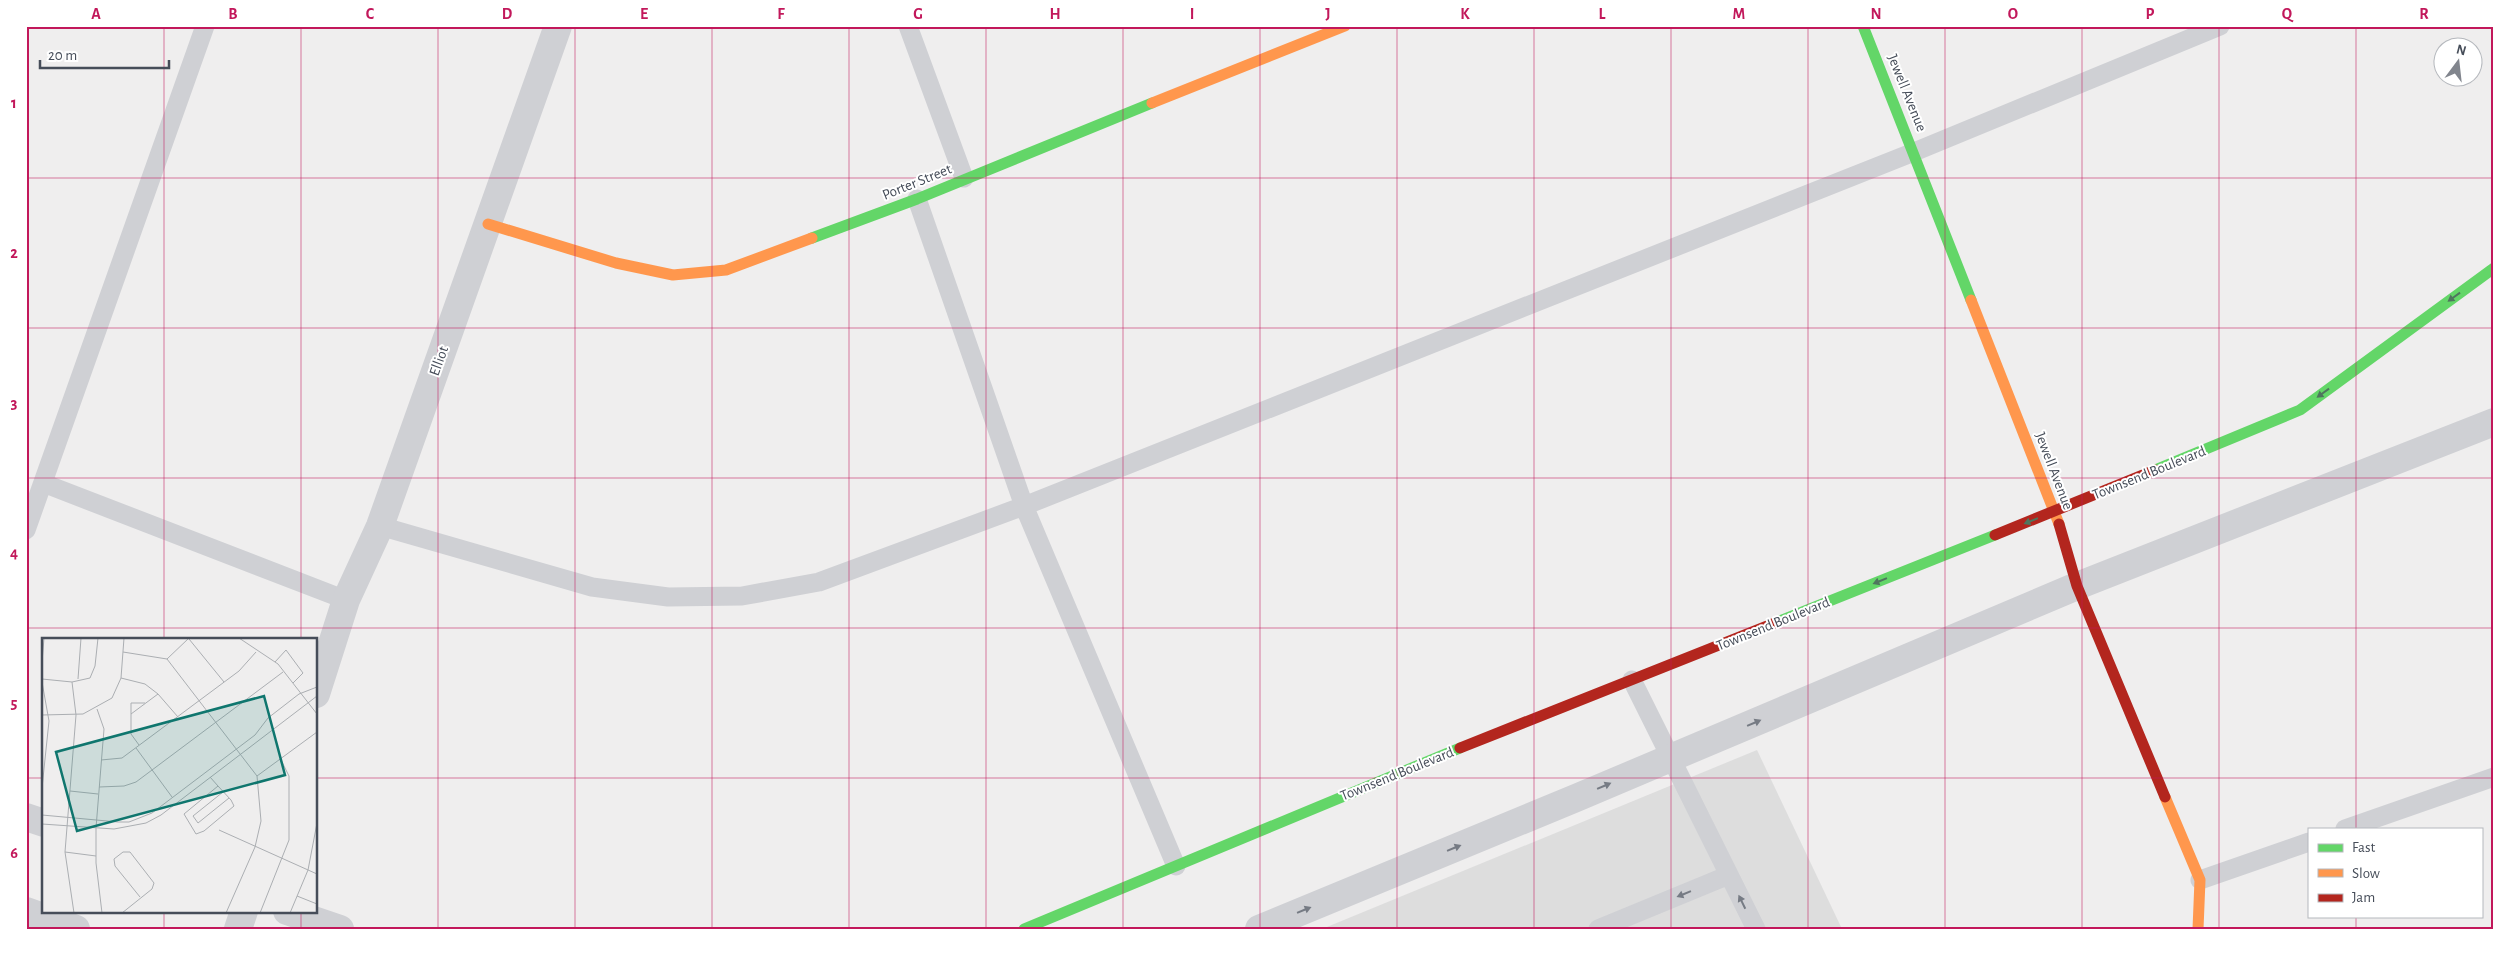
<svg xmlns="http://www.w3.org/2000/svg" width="2520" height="955" font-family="'Alegreya Sans',sans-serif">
  <rect width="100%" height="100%" fill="#efeeee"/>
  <path fill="#ddd" d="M1757 750 1842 929H1322Z"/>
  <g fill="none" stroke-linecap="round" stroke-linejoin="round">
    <path stroke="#cfd0d4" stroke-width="19" d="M908 26 964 178
      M917 199 1024 506 1176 866
      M43 483 346 600
      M380 526 592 587 668 597 742 596 819 582 1024 506 1914 152 2220 26
      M26 530 205 26
      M1632 680 1756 929
      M2345 829 2494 777
      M2200 880 2309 842
      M1598 929 1729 875"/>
    <path stroke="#cfd0d4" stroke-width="28" d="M316 694 346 600 380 526 558 26
      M26 817 44 823
      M26 911 76 929
      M287 911 340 929
      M238 929 244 911
      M1259 929 1576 798 2077 586 2494 422"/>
    <path stroke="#63d668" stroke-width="11" d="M1863 26 1971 300
      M812 238 917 199 1152 103
      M2155 470 2300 410 2494 268
      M1777 622 1995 535
      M1024 929 1460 748"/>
    <path stroke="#ff974d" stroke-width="11" d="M1152 103 1345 26
      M488 224 616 263 673 275 726 270 812 238
      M1971 300 2059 524
      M2165 797 2200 880 2198 929"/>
    <path stroke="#b3261e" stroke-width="11" d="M2059 524 2077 586 2165 797
      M1995 535 2155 470
      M1460 748 1777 622"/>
  </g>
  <defs><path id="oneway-solid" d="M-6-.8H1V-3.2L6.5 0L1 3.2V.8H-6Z" transform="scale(1.25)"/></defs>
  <g fill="#4f765e">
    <use href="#oneway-solid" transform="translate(2454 297) rotate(144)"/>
    <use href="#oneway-solid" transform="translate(2323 393) rotate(144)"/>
    <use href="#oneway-solid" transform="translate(2031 521) rotate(158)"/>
    <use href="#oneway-solid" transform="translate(1880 581) rotate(158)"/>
  </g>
  <g fill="#767b84">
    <use href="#oneway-solid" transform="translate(1754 723) rotate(-23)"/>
    <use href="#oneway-solid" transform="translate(1604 786) rotate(-23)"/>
    <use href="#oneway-solid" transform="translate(1454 848) rotate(-22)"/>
    <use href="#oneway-solid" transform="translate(1684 894) rotate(158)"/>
    <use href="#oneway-solid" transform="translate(1742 902) rotate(-116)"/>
    <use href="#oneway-solid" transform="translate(1304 910) rotate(-22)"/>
  </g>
  <path fill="none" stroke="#c2185b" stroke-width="1" stroke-opacity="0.55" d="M164 26V639M301 26V639M438 26V929M575 26V929M712 26V929M849 26V929M986 26V929M1123 26V929M1260 26V929M1397 26V929M1534 26V929M1671 26V929M1808 26V929M1945 26V929M2082 26V929M2219 26V929M2356 26V829M26 178H2494M26 328H2494M26 478H2494M26 628H2494M26 778H44M316 778H2494M164 911V929M301 911V929M2356 916V929"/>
  <g text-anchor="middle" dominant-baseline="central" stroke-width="4" stroke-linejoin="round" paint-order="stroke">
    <g font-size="15" fill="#464d59" stroke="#fff">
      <text transform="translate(1907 93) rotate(68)">Jewell Avenue</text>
      <text transform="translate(917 182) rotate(-22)">Porter Street</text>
      <text transform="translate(439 361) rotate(-70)">Elliot</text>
      <text transform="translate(2054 471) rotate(69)">Jewell Avenue</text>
      <text transform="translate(2149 473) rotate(-22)">Townsend Boulevard</text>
      <text transform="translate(1773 624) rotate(-22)">Townsend Boulevard</text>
      <text transform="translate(1397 774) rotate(-22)">Townsend Boulevard</text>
    </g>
  </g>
  <g transform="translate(42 638)">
    <rect width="275" height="275" fill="#efeeee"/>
    <path fill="none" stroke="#abaeb2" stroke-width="1" d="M197 0 236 26 275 76M147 1 182 44M81 14 125 21 215 138 219 183 213 209 184 275M125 21 147 0M0 24 2 0M233 24 244 12 261 35 251 45M79 40 103 46 116 56 89 76V96L97 107M0 41 30 44 48 40 53 28 56 0M36 41 39 0M0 44 7 83 0 150M30 44 34 77 23 214 32 275M116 56 136 79M55 71 62 91 54 190V225L60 275M89 76V65H103M0 77 41 76 70 60 79 40 82 0M94 110 130 159M59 122 80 120 197 33 214 14M215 138 275 94M168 139 176 148 189 162 192 168 162 193 154 196 142 176 176 148M57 149 82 148 94 144 241 34M28 153 56 156M181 154 151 178 156 185 187 160M0 177 76 184H87L110 175 213 97 226 80 257 56 275 49M0 186 72 191 104 185 119 177 275 58M177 192 275 236M23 214 54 218M255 258 275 266M80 275 110 251 112 245 88 214H81L72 221 73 228 98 259M218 275 247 202V138L239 122M248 275 266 232 275 185"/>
    <path fill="#0f766e" fill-opacity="0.15" stroke="#0f766e" stroke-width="2.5" d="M222 58 243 137 35 193 14 114Z"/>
    <rect width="275" height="275" fill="none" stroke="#464d59" stroke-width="2.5"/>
  </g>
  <rect width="2520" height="955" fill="none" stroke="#ffffff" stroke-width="55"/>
  <rect x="2308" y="828" width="175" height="90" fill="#ffffff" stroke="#b5b8bd"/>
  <rect x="2318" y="844" width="25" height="8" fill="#63d668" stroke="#b5b8bd"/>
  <text x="2352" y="852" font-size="15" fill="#464d59">Fast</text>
  <rect x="2318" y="869" width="25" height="8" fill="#ff974d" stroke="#b5b8bd"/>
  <text x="2352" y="878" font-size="15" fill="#464d59">Slow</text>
  <rect x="2318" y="894" width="25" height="8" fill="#b3261e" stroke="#b5b8bd"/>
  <text x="2352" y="902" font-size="15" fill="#464d59">Jam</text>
  <g transform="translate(2458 62) rotate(15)"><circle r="24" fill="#ffffff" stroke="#b5b8bd"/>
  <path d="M0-4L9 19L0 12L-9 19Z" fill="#81858d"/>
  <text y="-8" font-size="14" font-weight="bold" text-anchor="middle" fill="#464d59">N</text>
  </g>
  <path d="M40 60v8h129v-8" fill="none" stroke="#464d59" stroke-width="2.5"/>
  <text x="48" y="60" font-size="15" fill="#464d59" stroke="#ffffff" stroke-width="4" paint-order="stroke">20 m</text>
  <rect x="28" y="28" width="2464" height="900" fill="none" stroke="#c2185b" stroke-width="2"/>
  <g font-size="16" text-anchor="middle" font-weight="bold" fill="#c2185b">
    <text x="96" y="19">A</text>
    <text x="233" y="19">B</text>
    <text x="370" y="19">C</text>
    <text x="507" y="19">D</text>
    <text x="644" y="19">E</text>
    <text x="781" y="19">F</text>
    <text x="918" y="19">G</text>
    <text x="1055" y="19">H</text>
    <text x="1192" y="19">I</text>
    <text x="1328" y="19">J</text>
    <text x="1465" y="19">K</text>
    <text x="1602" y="19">L</text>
    <text x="1739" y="19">M</text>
    <text x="1876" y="19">N</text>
    <text x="2013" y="19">O</text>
    <text x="2150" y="19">P</text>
    <text x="2287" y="19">Q</text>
    <text x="2424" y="19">R</text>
    <text x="14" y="108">1</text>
    <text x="14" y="258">2</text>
    <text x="14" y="408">3</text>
    <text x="14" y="558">4</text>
    <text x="14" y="708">5</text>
    <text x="14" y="858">6</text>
  </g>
</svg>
